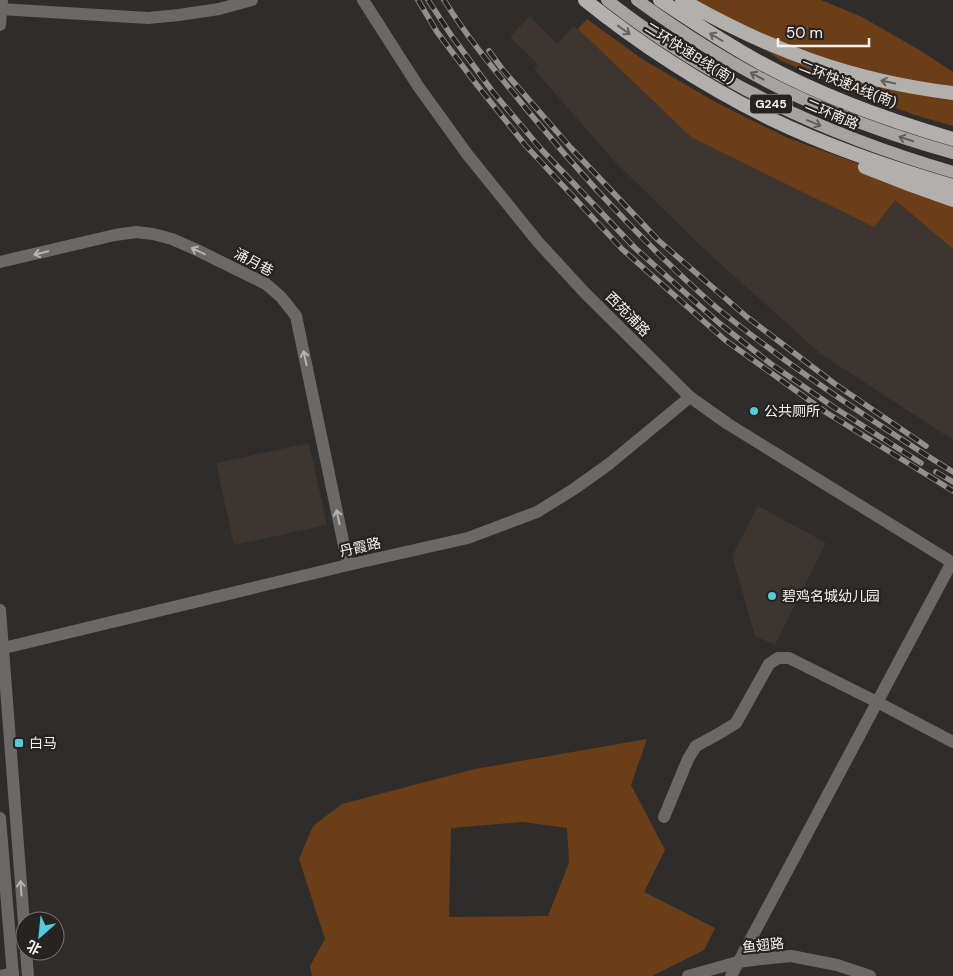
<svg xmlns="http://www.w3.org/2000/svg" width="953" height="976" font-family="'DM Sans','Noto Sans SC',sans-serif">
  <rect width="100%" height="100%" fill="#2f2d2b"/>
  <path fill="#3d352f" d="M530 16 557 44 573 27 578 29 691 137 895 200 953 249V440L821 354 704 249 616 163 534 69 538 64 510 37Z
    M309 443 327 525 234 545 216 463Z
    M758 506 826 543 775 645 755 636 732 556Z"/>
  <path fill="#6c3e18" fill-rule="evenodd" d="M689 0H821L862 17 921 51 953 72V126L915 115 843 88 782 61Z
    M587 19 642 59 717 103 788 138 892 176 953 194V249L895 200 874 227 691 137 578 29Z
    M647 739 631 785 665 850 644 892 715 928 704 950 652 976H312L310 966 325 939 299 859 313 826 342 804 475 769ZM523 822 567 828 569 863 548 916 449 917 451 828Z"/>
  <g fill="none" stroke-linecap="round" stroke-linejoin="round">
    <path stroke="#6a6968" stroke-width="12" d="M363 0 418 86 467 154 538 242 585 293 690 397
      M0 9 148 18 179 15 219 9 252 0
      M0 262 115 235 136 232 153 234 172 239 197 250 266 284 281 297 296 316 348 565
      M664 817 688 759 696 746 720 733 736 723 769 664 778 658H789L877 702 953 742
      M1 976 13 973
      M688 976 738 962 761 959 791 956 837 965 870 976
      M731 976 952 562"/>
    <path stroke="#6a6968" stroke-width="12" d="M0 25 2 0
      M0 610 25 936
      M0 649 348 565 468 538 537 512 574 489 609 464 690 397 728 424 953 563
      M0 818 13 976
      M26 951 28 976"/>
    <path stroke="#a6a4a2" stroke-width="12" d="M607 0C712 82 826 135 953 172
      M637 0C684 34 734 66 786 91 840 117 896 137 953 153"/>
    <path stroke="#b2b0ad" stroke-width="14" d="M585 0C642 46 705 86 771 119 829 147 891 168 953 186
      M660 0C693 22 726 44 761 63 821 96 887 120 953 139
      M682 0C769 50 853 81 953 93
      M865 167 911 185 953 200"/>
    <defs>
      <path id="rail" d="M418 0 437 32 477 85 526 146 622 249 725 340 827 413 953 491
        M428 0 451 35 493 92 541 149 635 248 719 323 771 364 832 406 921 463
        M444 0C470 42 502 79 533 117 588 183 647 246 711 303 736 324 763 344 789 363 842 401 897 437 953 472
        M489 51 503 70 571 148 658 240 747 317 835 384 926 446
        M936 472 953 482"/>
    </defs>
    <use href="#rail" stroke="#92908e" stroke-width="5.5"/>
    <use href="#rail" stroke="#262321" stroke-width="4" stroke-dasharray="11" stroke-linecap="butt"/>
  </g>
  <defs><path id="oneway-shaft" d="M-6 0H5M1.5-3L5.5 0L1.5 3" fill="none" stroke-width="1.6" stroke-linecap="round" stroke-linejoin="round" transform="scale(1.25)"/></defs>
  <g stroke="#656260">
    <use href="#oneway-shaft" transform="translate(624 30) rotate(36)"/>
    <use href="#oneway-shaft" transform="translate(716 37) rotate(-149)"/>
    <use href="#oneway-shaft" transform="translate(888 82) rotate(-168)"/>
  </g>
  <g stroke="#605d5b">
    <use href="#oneway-shaft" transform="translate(757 76) rotate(-152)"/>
    <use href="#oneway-shaft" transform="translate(814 123) rotate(23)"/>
    <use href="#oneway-shaft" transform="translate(906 139) rotate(-162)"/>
  </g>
  <g stroke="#b6b4b3">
    <use href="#oneway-shaft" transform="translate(198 251) rotate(-155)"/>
    <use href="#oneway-shaft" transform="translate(41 253) rotate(166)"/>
    <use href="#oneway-shaft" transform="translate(305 358) rotate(-102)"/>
    <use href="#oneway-shaft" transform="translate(338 517) rotate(-102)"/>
    <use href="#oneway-shaft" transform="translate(21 888) rotate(-94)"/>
  </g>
  <g fill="#53cbdb" stroke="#262321" stroke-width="2">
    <circle cx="754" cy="411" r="5"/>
    <circle cx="772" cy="596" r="5"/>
    <rect x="14" y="738" width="10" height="10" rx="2.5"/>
  </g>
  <g text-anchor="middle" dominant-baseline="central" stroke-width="4.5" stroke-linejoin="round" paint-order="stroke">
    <rect fill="#262321" stroke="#b6b4b3" stroke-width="1" x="750" y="94.5" width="42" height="19" rx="4"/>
    <g font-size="12" font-weight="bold" fill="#f4f2f1">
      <text x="771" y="104">G245</text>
    </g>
    <g font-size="14" fill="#f4f2f1" stroke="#262321">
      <text transform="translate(690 53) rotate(32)">二环快速B线(南)</text>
      <text transform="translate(848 84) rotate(22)">二环快速A线(南)</text>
      <text transform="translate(832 114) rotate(23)">二环南路</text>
      <text transform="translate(254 262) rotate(28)">涌月巷</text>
      <text transform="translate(628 314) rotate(45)">西苑浦路</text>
      <text transform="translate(360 547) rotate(-13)">丹霞路</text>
      <text transform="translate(763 945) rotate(-6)">鱼翅路</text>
    </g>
    <g font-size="14" fill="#f4f2f1" stroke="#262321" text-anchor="start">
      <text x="764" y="411">公共厕所</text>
      <text x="782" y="596">碧鸡名城幼儿园</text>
      <text x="29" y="743">白马</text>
    </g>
  </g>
  <g transform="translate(40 936) rotate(207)"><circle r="24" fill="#262321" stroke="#787674"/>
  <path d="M0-4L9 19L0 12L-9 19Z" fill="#53cbdb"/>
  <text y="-8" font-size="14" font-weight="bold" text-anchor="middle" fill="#f4f2f1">北</text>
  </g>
  <path d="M778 38v8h91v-8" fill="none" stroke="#f4f2f1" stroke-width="2.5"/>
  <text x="786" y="38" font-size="15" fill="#f4f2f1" stroke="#262321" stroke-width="4" paint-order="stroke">50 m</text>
</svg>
